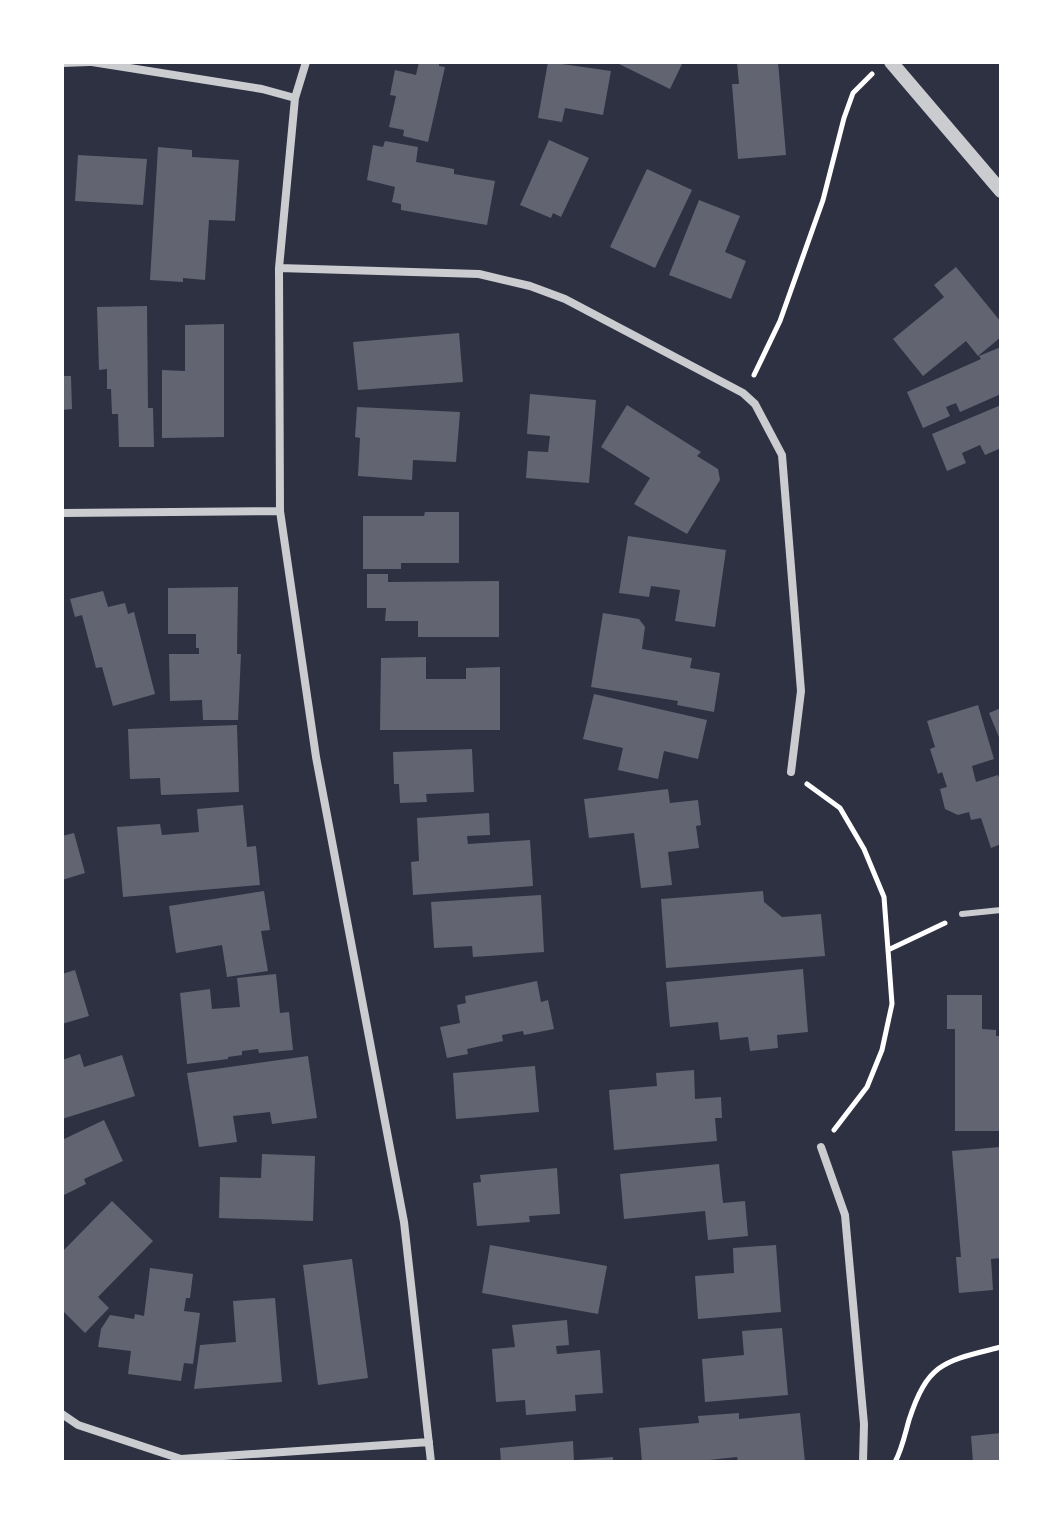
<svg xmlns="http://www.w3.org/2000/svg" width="1063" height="1524" font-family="'Exo 2',sans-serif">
  <rect width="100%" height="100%" fill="#2d3142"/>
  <path fill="#626471" d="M419 62H439V66L445 67 428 142 403 136 404 130 389 127 396 96 390 95 395 70 416 75Z
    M548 62 611 71 603 115 565 108 562 122 538 118Z
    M615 62H683L670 89Z
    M737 62H778L786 155 738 159 732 84H739Z
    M549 140 589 158 561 217 553 213 551 218 520 205Z
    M385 141 418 147 416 162 454 169V174L495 181 487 225 401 210V204L392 202 395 187 367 180 373 145 383 147Z
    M158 147 192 150V157L239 160 235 221 209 220 205 280 183 278V282L150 280Z
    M78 155 147 159 143 205 75 201Z
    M647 169 692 190 655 268 610 247Z
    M699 200 740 216 725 252 746 261 731 299 669 275Z
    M956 267 1001 322V337L978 356 966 341 923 376 893 339 944 297 934 285Z
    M147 306 148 408H153L154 447H119L118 414H112L111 389H107V369L99 370 97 307Z
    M224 324V437L162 438V370L185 371V325Z
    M459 333 463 382 358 390 353 342Z
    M1001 347V394L960 412 956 403 946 407 950 416 923 428 907 392 981 359 979 356Z
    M62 376H71L72 409 62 410Z
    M530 394 596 400 589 483 526 478 528 451 548 452 550 436 527 434Z
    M627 405 701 452 697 456 718 469 720 480 687 534 634 504 650 478 601 447Z
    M1001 405V448L985 455 980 445 962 453 966 463 947 471 932 434Z
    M357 407 460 412 456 462 413 460 412 480 358 476 360 438 355 437Z
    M425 512H459V563H401V569H363V516H424Z
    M628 536 726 550 715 627 675 621 680 590 651 586 649 597 619 593Z
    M367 574H388V582L499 581V637H418V621H385L386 608H367Z
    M238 587 237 654H241L238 720H203L202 700 170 701 169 654H199V648H196V634H168V588Z
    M103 591 108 607 125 603 128 614 134 612 155 694 113 706 102 667 96 668 82 615 75 617 70 599Z
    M603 613 639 619 645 627 642 649 692 658 690 668 720 673 714 712 677 705 678 701 591 687Z
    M426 657V679H466V668L500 667V730H380L381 658Z
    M594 694 707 720 698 759 664 751 658 779 618 770 623 748 583 739Z
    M978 705 994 759 972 766 976 782 998 775 1001 784V844L991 848 981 818 971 820 969 812 958 815 945 809 940 789 947 787 942 772 938 774 930 749 935 747 927 721Z
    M1001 708V742L989 713Z
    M237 725 239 792 161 795 160 778 130 779 128 729Z
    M472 749 474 792 426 794 427 802 400 803 399 784H394L393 752Z
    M668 789 670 803 698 800 701 825 696 826 699 848 668 852 672 885 641 888 634 833 589 838 584 799Z
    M243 805 247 847 256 846 260 885 123 897 117 827 160 824 162 835 199 832 197 809Z
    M489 813 490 835 467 836 468 844 530 840 533 886 413 895 411 862 419 861 417 818Z
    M74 833 85 873 62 880V836Z
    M264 891 270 930 261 931 268 971 227 977 222 945 176 953 169 906Z
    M763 891 764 902 782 917 821 914 825 956 666 968 661 899Z
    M541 895 544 952 473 957 472 946 434 948 431 902Z
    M803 969 808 1032 777 1035 778 1048 750 1051 748 1037 720 1040 718 1022 670 1027 666 982Z
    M75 970 89 1016 62 1024V974Z
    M276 974 280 1013 289 1012 293 1050 259 1053 258 1049 242 1051V1055L228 1057V1059L187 1064 180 993 210 989 212 1009 240 1007 237 978Z
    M537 981 541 1002 548 1000 554 1029 524 1035 523 1031 502 1035 503 1041 467 1049 468 1054 447 1058 440 1027 460 1023 457 1005 466 1003 465 996Z
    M947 995H982V1029L996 1030V1036H1001V1131H955V1029H947Z
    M80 1054 84 1067 122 1055 135 1096 62 1119V1060Z
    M308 1056 317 1118 272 1124 270 1112 233 1116 237 1142 199 1147 187 1073Z
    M535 1066 539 1112 456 1119 453 1073Z
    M694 1070 695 1099 721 1097 722 1118H715L717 1141 614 1150 609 1090 657 1086 656 1073Z
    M104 1120 123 1161 84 1179 86 1184 62 1196V1140Z
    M1000 1147 1001 1258 991 1259 993 1290 959 1293 956 1257H961L952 1151Z
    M262 1154 315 1156 313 1221 219 1218 220 1177 261 1178Z
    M719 1164 723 1203 745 1201 748 1236 708 1240 705 1211 624 1219 620 1174Z
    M557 1168 560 1214 529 1216 530 1222 477 1226 473 1183 481 1182 480 1175Z
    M112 1201 153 1241 98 1297 109 1308 85 1333 62 1310V1252Z
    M490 1245 607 1266 598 1314 482 1293Z
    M776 1245 781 1312 698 1319 695 1276 734 1273 733 1248Z
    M352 1259 368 1378 318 1385 303 1265Z
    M150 1268 193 1274 190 1298H186L184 1311 200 1313 193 1364 184 1363 181 1381 128 1374 131 1351 98 1347 101 1329 110 1315 134 1319 135 1314 144 1316Z
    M275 1298 282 1382 194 1389 200 1345 236 1342 233 1301Z
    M567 1320 569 1345 556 1346 557 1354 600 1350 603 1393 575 1395 576 1411 526 1415 525 1400 496 1402 492 1349 515 1347 512 1325Z
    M782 1328 788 1395 705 1402 702 1359 744 1355 742 1331Z
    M739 1413V1419L800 1413 805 1462H738L737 1457 709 1460V1462H642L639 1428 699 1423 698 1416Z
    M1001 1433V1462H973L971 1436Z
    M573 1441 574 1462H501L500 1448Z
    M613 1457V1462H577V1460Z"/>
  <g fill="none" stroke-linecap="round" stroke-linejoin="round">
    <path stroke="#fff" stroke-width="5" d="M754 375 780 321 823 200 844 118 853 93 872 74
      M807 784 840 808 864 849 884 897 888 950 892 1004 882 1050 867 1087 834 1130
      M888 950 945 923
      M895 1462C902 1449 905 1434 909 1420 928 1361 946 1361 1001 1347"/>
    <path stroke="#caccd0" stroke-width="6" d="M962 914 1001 910"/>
    <path stroke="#caccd0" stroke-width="8" d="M92 62 262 89 295 98
      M306 62 295 98 279 268 280 511 316 757 404 1222 431 1462
      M62 63 89 62
      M279 268 479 274 530 286 565 299 743 393 755 404 782 455 801 691 791 772
      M62 513 280 511
      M821 1147 845 1215 864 1424 863 1462
      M62 1414 78 1425 181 1459 429 1442"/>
    <path stroke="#caccd0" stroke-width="14" d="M891 62 1001 191"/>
  </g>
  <rect width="1063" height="1524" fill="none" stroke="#ffffff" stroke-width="128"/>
</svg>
